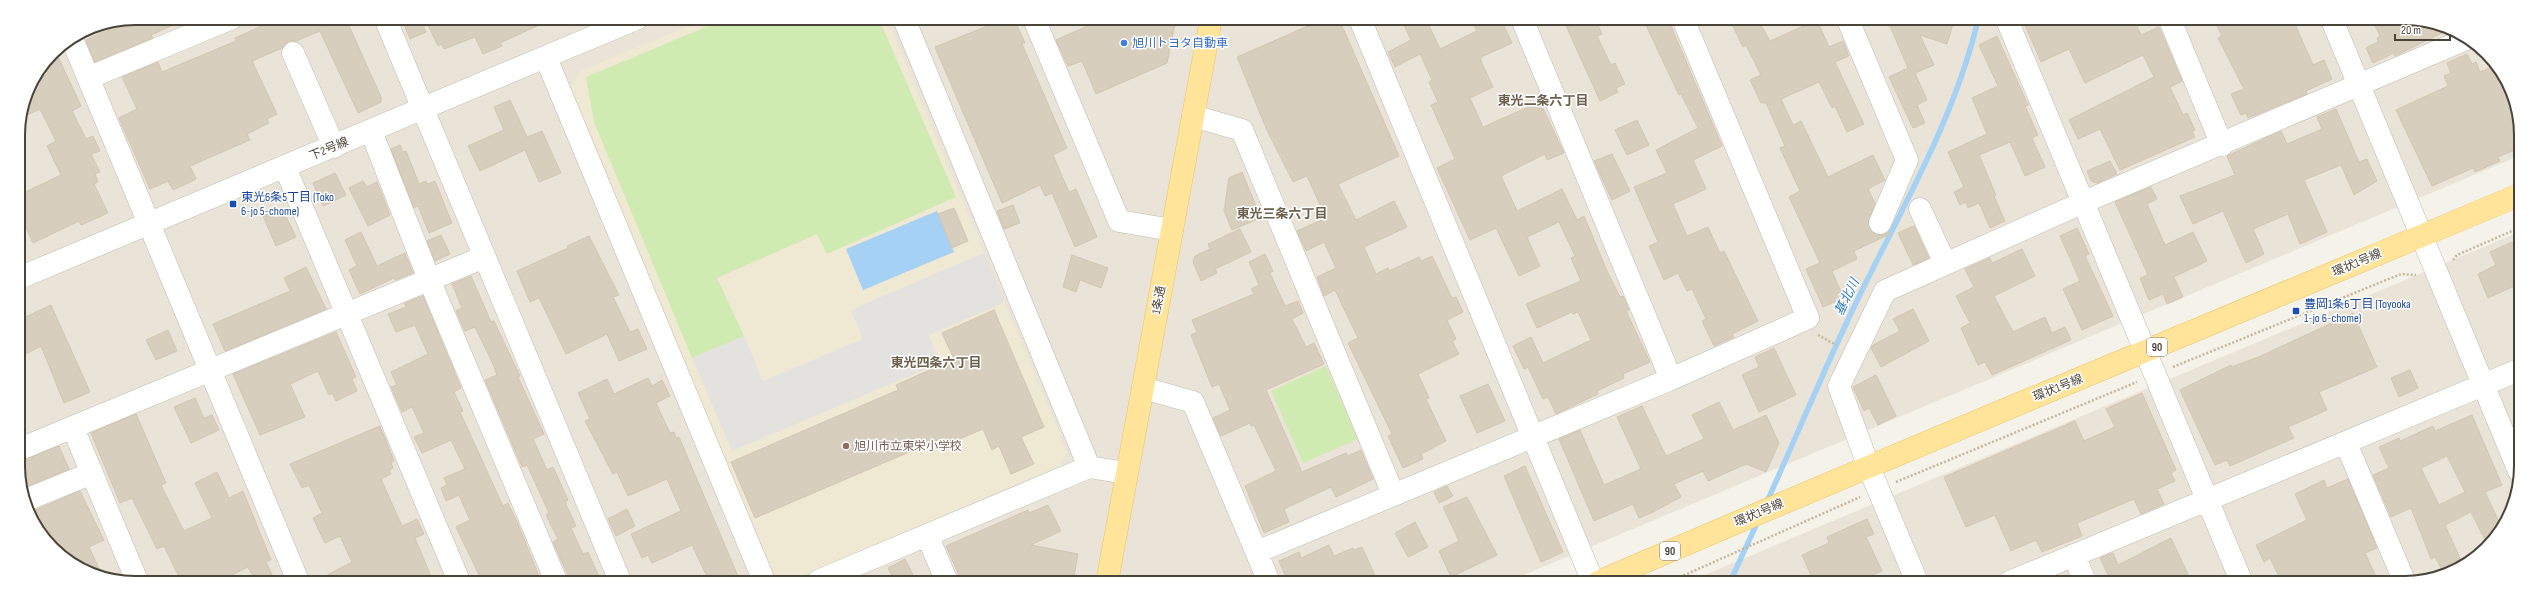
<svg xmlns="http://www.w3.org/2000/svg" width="2539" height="601" font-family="'Sofia Sans Condensed','Noto Sans JP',sans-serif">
  <rect width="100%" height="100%" fill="#f5f2ea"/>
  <path fill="#e9e4d7" d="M135 18 2426 20 2487 52 2509 83 2519 113V156L1507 582 113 581 52 549 20 489 18 128 27 90 52 52 91 27Z
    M2519 232V488L2505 524 2481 554 2448 574 2411 583 1688 582Z"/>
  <path fill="#efe8d3" d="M705 19H887L1067 452 1061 465 790 581H776L571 88 578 72Z"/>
  <path fill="#cfebb1" d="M725 19H879L956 197 827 254 817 234 717 278 744 336 692 358 594 122 586 77Z
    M1326 366 1358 439 1303 463 1271 391Z"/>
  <path fill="#e4e2de" d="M984 253 1005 302 929 335 940 363 732 451 692 358 744 336 763 381 863 339 851 310Z"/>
  <path fill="#a4d1f4" d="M937 211 954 252 863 290 846 249Z"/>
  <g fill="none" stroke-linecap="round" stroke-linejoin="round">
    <path stroke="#a4d1f4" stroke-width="5.5" d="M1766 504C1793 444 1818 384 1846 324 1892 224 1952 129 1978 20
      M1730 582 1758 521"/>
  </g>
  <path fill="#d8cebe" stroke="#d3c6b1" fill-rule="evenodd" d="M144 18H189L151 35 153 38 95 62 86 40 120 24 122 28Z
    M279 18H347L346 19 381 97V102L358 113 320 31 296 41H288L282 48 252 61 277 114 267 119 269 123 247 134 250 140 190 166 196 179 173 190 168 181 150 189 119 118 137 109 122 77 158 62 162 72 236 41 235 38Z
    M416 18H420L426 32 410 39 404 24Z
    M438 18H555L500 43 502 46 483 54 475 37 444 49 442 44 438 46 427 23Z
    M1005 19H1014L1025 43 1022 44 1067 148 1053 155 1069 192 1076 189 1097 237 1075 247 1052 193 1045 196 1040 185 1002 203 935 47Z
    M1103 19H1176L1167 63 1096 94 1082 61 1068 66 1056 40Z
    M1324 19H1339L1399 156 1338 184 1356 220 1394 201 1407 227 1364 247 1376 274 1388 268 1389 271 1419 257 1421 261 1432 256 1452 298 1456 297 1463 312 1447 320 1456 339 1452 341 1459 354 1418 374 1429 398 1426 399 1446 441 1421 454 1423 459 1403 468 1388 436 1392 434 1348 343 1358 338 1335 290 1324 296 1317 277 1336 268 1324 242 1306 251 1297 231 1326 218 1307 176 1293 182 1266 128 1237 57Z
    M1401 19H1426L1440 49 1477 31 1471 19H1501L1512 43 1481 57V61L1493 87 1470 98 1483 127 1540 102 1564 153 1547 160 1545 154 1501 176 1517 211 1562 189 1577 220 1584 216 1607 271 1620 297 1623 296 1625 300 1629 310 1626 311 1650 362 1623 374 1624 378 1597 391 1598 394 1556 414 1548 397 1543 399 1528 367 1524 369 1513 346 1531 337 1543 363 1591 340 1578 312 1573 314 1572 312 1537 328 1526 304 1581 281 1571 258 1575 256 1559 222 1527 237 1540 266 1519 276 1496 228 1470 240 1437 168 1455 159 1431 105 1438 102 1429 82 1432 80 1420 54 1395 67 1388 52 1411 40Z
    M1563 19H1595L1602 34 1597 36 1611 65 1615 63 1625 84 1616 88 1618 92 1600 101Z
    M1643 19H1668L1722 146 1693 160 1706 189 1673 204 1687 236 1708 227 1720 253 1724 251 1758 321 1732 334 1734 337 1714 346 1702 321 1706 319 1692 289 1687 291 1678 273 1664 280 1649 246 1658 242 1634 187 1667 173 1656 150 1698 128 1681 94 1679 95Z
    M1730 20H1758L1770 41 1817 20 1829 47 1843 41 1849 56 1835 62 1864 124 1847 132 1835 106 1832 108 1819 82 1781 99 1793 125 1801 121 1828 177 1873 155 1885 180 1868 189 1875 203 1868 224 1875 234 1882 235 1889 232 1890 234 1854 251 1857 259 1832 271 1841 292 1836 294 1839 300 1823 307 1806 269 1820 263 1789 197 1800 191 1780 148 1785 146 1766 103H1761L1750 80 1761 75 1746 45 1743 47Z
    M1881 20H1954L1947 44 1920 35 1934 65 1915 73 1927 100 1917 105 1925 123 1913 128 1889 77 1908 68 1890 26 1880 23Z
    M2023 20H2134L2141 35 2159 27 2182 81 2170 87 2183 115 2187 113 2195 130 2192 131 2195 137 2120 170 2100 129 2078 139 2069 120 2154 77 2143 55 2085 83 2069 49 2041 62Z
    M2214 20H2288L2291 26 2295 24 2313 65 2324 60 2332 79 2306 91 2307 94 2248 118 2246 113 2241 115 2231 94 2244 89 2218 38 2222 36Z
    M2372 20H2426L2446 31 2395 56 2394 53 2373 63 2366 48 2378 42 2377 38 2380 36Z
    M1997 36 2028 105 2025 106 2038 135 2032 138 2045 167 2025 176 2010 142 1979 155 1996 195 1994 196 2005 221 1990 228 1979 203 1968 208 1966 202 1960 205 1954 192 1964 187 1948 152 1987 134 1972 98 1998 86 1979 45Z
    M55 50 81 106 72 111 86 139 93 136 100 151 91 154 100 172 95 174 98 182 94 184 108 213 81 225 79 221 33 243 19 212V195L61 175 47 146 56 141 40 109 21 118 27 91 41 84 38 79 48 74 44 65Z
    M2467 54 2472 64 2476 62 2480 72 2496 65 2509 83 2519 113V148L2498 157 2500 161 2475 172 2473 168 2432 186 2396 110 2448 86 2444 76 2451 73 2447 63Z
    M510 100 527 137 542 131 561 173 539 182 525 150 480 171 468 146 504 130 494 107Z
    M2336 109 2359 162 2367 159 2377 181 2354 195 2341 165 2304 180 2327 232 2300 244 2288 214 2253 229 2264 254 2246 263 2223 211 2193 224 2180 196 2235 175 2227 156 2281 131 2287 144 2322 129 2317 117Z
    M1637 120 1649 145 1627 155 1615 130Z
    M400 145 403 152 406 151 419 184 426 181 427 184 435 181 452 223 429 233 418 206 414 208 391 149Z
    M1612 154 1630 191 1612 200 1594 161Z
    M2110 161 2117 174 2097 183 2091 181 2087 171Z
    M1242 172 1261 218 1232 230 1224 211 1229 178Z
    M335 173 346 195 323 206 313 183Z
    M363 181 367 187 377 182 390 215 368 226 349 188Z
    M2151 187 2157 199 2147 204 2165 245 2193 232 2207 261 2174 277 2183 297 2167 304 2163 294 2149 300 2140 278 2148 275 2115 202Z
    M1013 205 1020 223 1004 229 997 211Z
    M282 208 296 237 276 246 263 216Z
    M954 208 968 241 952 248 938 214Z
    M1914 226 1929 258 1913 265 1898 233Z
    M2077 228 2089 254 2085 256 2113 316 2082 330 2063 289 2080 281 2060 236Z
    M1240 229 1251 252 1215 269 1217 273 1201 281 1193 262 1195 256 1210 249 1208 244Z
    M361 232 377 266 405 253 413 273 395 280 394 278 360 294 349 270 357 266 345 240Z
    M441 235 450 254 435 261 427 241Z
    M589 236 619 295 613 297 630 332 638 329 647 349 619 361 607 334 566 354 539 298 530 302 517 271 568 248 567 246Z
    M2512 242 2519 257V284L2488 298 2478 274 2496 265 2490 252Z
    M2022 249 2035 276 1994 296 2013 332 2045 317 2052 333 2065 327 2071 340 1992 375 1985 362 1978 365 1961 328 1970 323 1956 296 1974 287 1965 269 1990 258 1992 263Z
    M1265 254 1273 271 1270 273 1285 306 1298 301 1303 313 1292 319 1306 347 1314 343 1324 364 1266 390 1302 472 1346 453 1348 456 1361 450 1373 479 1336 497 1331 487 1284 509 1289 522 1264 533 1245 486 1276 471 1254 425 1251 426 1250 423 1221 436 1213 418 1230 410 1219 384 1212 387 1191 335 1197 332 1192 320 1254 294 1251 289 1259 285 1249 262Z
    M1072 255 1108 268 1101 288 1080 280 1076 292 1063 287Z
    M306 267 326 309 225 351 213 324 290 291 284 278Z
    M471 276 491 322 494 321 520 376 518 377 544 434 533 439 547 470 553 467 568 500 565 502 576 526 571 528 583 554 588 552 601 581H571L561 560 553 542 558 539 546 515 549 513 527 465 522 467 485 380 497 375 493 364 475 327 465 331 456 311 462 308 452 284Z
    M423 296 461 388 454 392 463 411 460 412 503 506 508 503 518 524 541 581H482L456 527 470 520 459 495 446 501 441 488 447 485 444 478 465 469 451 440 422 453 414 437 424 433 412 407 402 412 391 387 397 385 391 372 428 354 415 325 396 332 388 314 406 307 405 303Z
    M51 305 90 392 64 403 41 346 20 357 19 320Z
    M1913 309 1929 341 1881 367 1871 348 1873 345 1900 331 1893 319Z
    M994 310 1044 427 1021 437 1034 464 1011 474 999 446 992 450 983 429 945 445 942 438 755 518 731 462 898 390 896 385 954 359 942 333Z
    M2353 313 2377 367 2319 392 2327 410 2288 427 2294 438 2230 466 2227 460 2215 465 2180 390 2231 365 2232 367 2261 356Z
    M168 330 177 351 156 360 146 340Z
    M336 332 356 377 352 379 357 391 336 401 332 393 329 395 318 371 290 384 305 417 260 435 233 374Z
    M1774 348 1796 395 1759 412 1742 375 1759 367 1755 357Z
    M2410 370 2418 388 2399 397 2391 378Z
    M1876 375 1896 416 1878 425 1869 408 1864 411 1853 387Z
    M648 378 652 386 662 380 670 396 656 403 670 433 674 432 676 438 679 437 740 581H709L692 545 652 563 648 555 642 558 631 534 681 511 667 479 628 496 617 472 613 474 585 421 590 419 578 393 607 379 614 394Z
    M1488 384 1505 421 1477 433 1460 396Z
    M2142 393 2176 470 2171 473 2175 481 2157 489 2164 504 2141 514 2134 499 2077 523 2082 536 2042 552 2036 540 2011 551 1995 515 1966 527 1944 477 2075 421 2084 441 2115 427 2106 409Z
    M195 398 204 418 212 415 219 430 191 443 174 407Z
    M1719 402 1733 430 1766 415 1779 443 1766 472 1746 464 1708 481 1703 471 1674 484 1681 497 1653 512 1639 518 1633 504 1594 521 1559 439 1580 430 1604 485 1641 469 1617 417 1642 406 1666 456 1704 439 1692 415Z
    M136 414 166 483 161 485 184 531 212 518 195 483 217 472 229 498 243 491 271 560 266 562 275 581H255L248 567 220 581H181L164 546 157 549 132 498 120 503 91 433Z
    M2472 415 2502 485 2485 492 2502 528 2488 546 2471 512 2445 525 2463 565 2445 575 2435 557 2431 559 2411 508 2391 517 2373 475 2389 468 2379 447 2399 438 2400 441 2433 426 2435 431ZM2447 456 2465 492 2439 505 2421 468Z
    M380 426 394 461 391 463 393 468 389 470 391 474 381 479 402 526 417 519 424 534 415 538 433 581H316L352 562 340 536 325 543 313 518 322 513 309 485 302 488 290 464Z
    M59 446 69 469 23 488 20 482V461Z
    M1525 466 1563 552 1541 562 1504 476Z
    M2348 479 2377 548 2365 553 2379 583H2282L2270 558 2264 562 2256 545 2307 520 2295 494 2324 480 2327 488Z
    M1447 486 1453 496 1439 503 1434 492Z
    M80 491 104 540 89 547 102 575 52 549 33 511Z
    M1467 497 1497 555 1451 577 1439 551 1459 541 1443 507Z
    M1048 505 1061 531 1031 545 1078 554 1073 582H962L946 546 1028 510 1029 513Z
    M627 509 635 526 616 536 608 519Z
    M1867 519 1874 534 1866 537 1882 571 1870 576 1873 582H1814L1802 555 1829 543 1827 537Z
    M1415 522 1428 547 1408 557 1395 533Z
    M2171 538 2192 583 2111 582 2100 558 2113 553 2118 565Z
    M1329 545 1334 556 1353 548 1354 550 1362 547 1378 582H1288L1279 561 1299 552 1301 558Z
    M905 559 916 581H895L888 568Z"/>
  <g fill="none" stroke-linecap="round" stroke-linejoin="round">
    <defs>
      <path id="minor" d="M385 18 620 581
        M904 19 1089 467
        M1034 19 1119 221 1172 230
        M1360 19 1593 582
        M1522 19 1671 379
        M1848 20 1907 160 1880 223
        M2007 20 2242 583
        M2170 20 2222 145
        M2332 20 2519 471
        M72 39 298 581
        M293 53 334 147
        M546 58 764 581
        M88 78 232 18
        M1193 116 1242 130 1393 494
        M371 131 429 279 556 581
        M285 167 459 581
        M1920 209 1945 263
        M19 278 638 18
        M1143 388 1193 402 1269 582
        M73 428 137 581
        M2346 443 2405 583
        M20 449 484 257
        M26 500 92 473
        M927 535 947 582
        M1257 552 1671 379 1808 318 1683 19
        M2074 555 2085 582
        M818 581 1089 467 1126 473
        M1917 582 1868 465 1839 386 1885 291 2084 202 2464 40
        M2010 582 2519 370"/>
      <path id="major" d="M1107 582 1211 19
        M1598 582C1904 450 2212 324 2519 195"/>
    </defs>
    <use href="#minor" stroke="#c1baab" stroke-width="23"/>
    <use href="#major" stroke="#e9c464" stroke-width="23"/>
    <path stroke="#c4b79c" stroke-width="2.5" stroke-dasharray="2 2" stroke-linecap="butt" d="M2453 260 2457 255 2519 228
      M1818 335 1836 345
      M2173 367 2401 274 2416 275
      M1896 482 2137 382
      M1669 582 1860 497"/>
    <use href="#minor" stroke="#fff" stroke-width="22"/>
    <use href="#major" stroke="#ffe499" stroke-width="22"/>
  </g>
  <circle fill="#3f7fe0" stroke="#fff" stroke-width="1.5" cx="1124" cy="43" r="4"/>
  <g fill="#1a4fb4" stroke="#fff" stroke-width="1.5">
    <rect x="229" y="200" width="8" height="8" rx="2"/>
    <rect x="2292" y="307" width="8" height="8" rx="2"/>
  </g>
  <circle fill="#8d6e63" stroke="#fff" stroke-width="1.5" cx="846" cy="446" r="4"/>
  <g text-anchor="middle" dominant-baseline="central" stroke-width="3" stroke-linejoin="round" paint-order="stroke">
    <g fill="#fff" stroke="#807b73" stroke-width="1">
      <rect x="2147" y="338" width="20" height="18" rx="3"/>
      <rect x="1660" y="542" width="20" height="18" rx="3"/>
    </g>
    <g font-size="11" font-weight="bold" fill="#4a4337">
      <text x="2157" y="347">90</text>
      <text x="1670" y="551">90</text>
    </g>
    <g font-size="12" fill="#366cbe" stroke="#fff" text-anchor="start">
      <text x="1132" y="43">旭川トヨタ自動車</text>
    </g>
    <g font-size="12" fill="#4a4337" stroke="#fff">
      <text transform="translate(329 149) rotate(-23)">下2号線</text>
      <text transform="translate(2357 263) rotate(-23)">環状1号線</text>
      <text transform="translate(1159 300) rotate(-79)">1条通</text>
      <text transform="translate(2058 388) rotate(-22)">環状1号線</text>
      <text transform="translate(1759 513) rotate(-23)">環状1号線</text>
    </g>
    <g font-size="12" fill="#164399" stroke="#fff" text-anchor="start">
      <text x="241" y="197">東光6条5丁目 (Toko<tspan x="241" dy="14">6-jo 5-chome)</tspan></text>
      <text x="2304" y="304">豊岡1条6丁目 (Toyooka<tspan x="2304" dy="14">1-jo 6-chome)</tspan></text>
    </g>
    <g font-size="12" fill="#785e54" stroke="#fff" text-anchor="start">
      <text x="854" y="446">旭川市立東栄小学校</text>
    </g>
    <g font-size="13" font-weight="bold" fill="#6d614e" stroke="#fff">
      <text x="1543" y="101">東光二条六丁目</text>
      <text x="1282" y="214">東光三条六丁目</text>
      <text x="936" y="363">東光四条六丁目</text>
    </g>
    <g font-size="13" font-style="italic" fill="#2b7bbb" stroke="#fff">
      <text transform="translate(1847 297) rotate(-64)">基北川</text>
    </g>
  </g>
  <path d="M0 0H2539V601H0ZM135 25H2404A110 110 0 0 1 2514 135V466A110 110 0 0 1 2404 576H135A110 110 0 0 1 25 466V135A110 110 0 0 1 135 25Z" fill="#fff" fill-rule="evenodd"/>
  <path fill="none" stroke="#4a4337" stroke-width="2" d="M135 25H2404A110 110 0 0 1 2514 135V466A110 110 0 0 1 2404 576H135A110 110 0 0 1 25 466V135A110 110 0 0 1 135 25Z"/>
  <path d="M2395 34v6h55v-6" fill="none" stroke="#4a4337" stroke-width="2"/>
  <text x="2401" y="34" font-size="12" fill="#4a4337" stroke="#ffffff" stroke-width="3" paint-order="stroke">20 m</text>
</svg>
